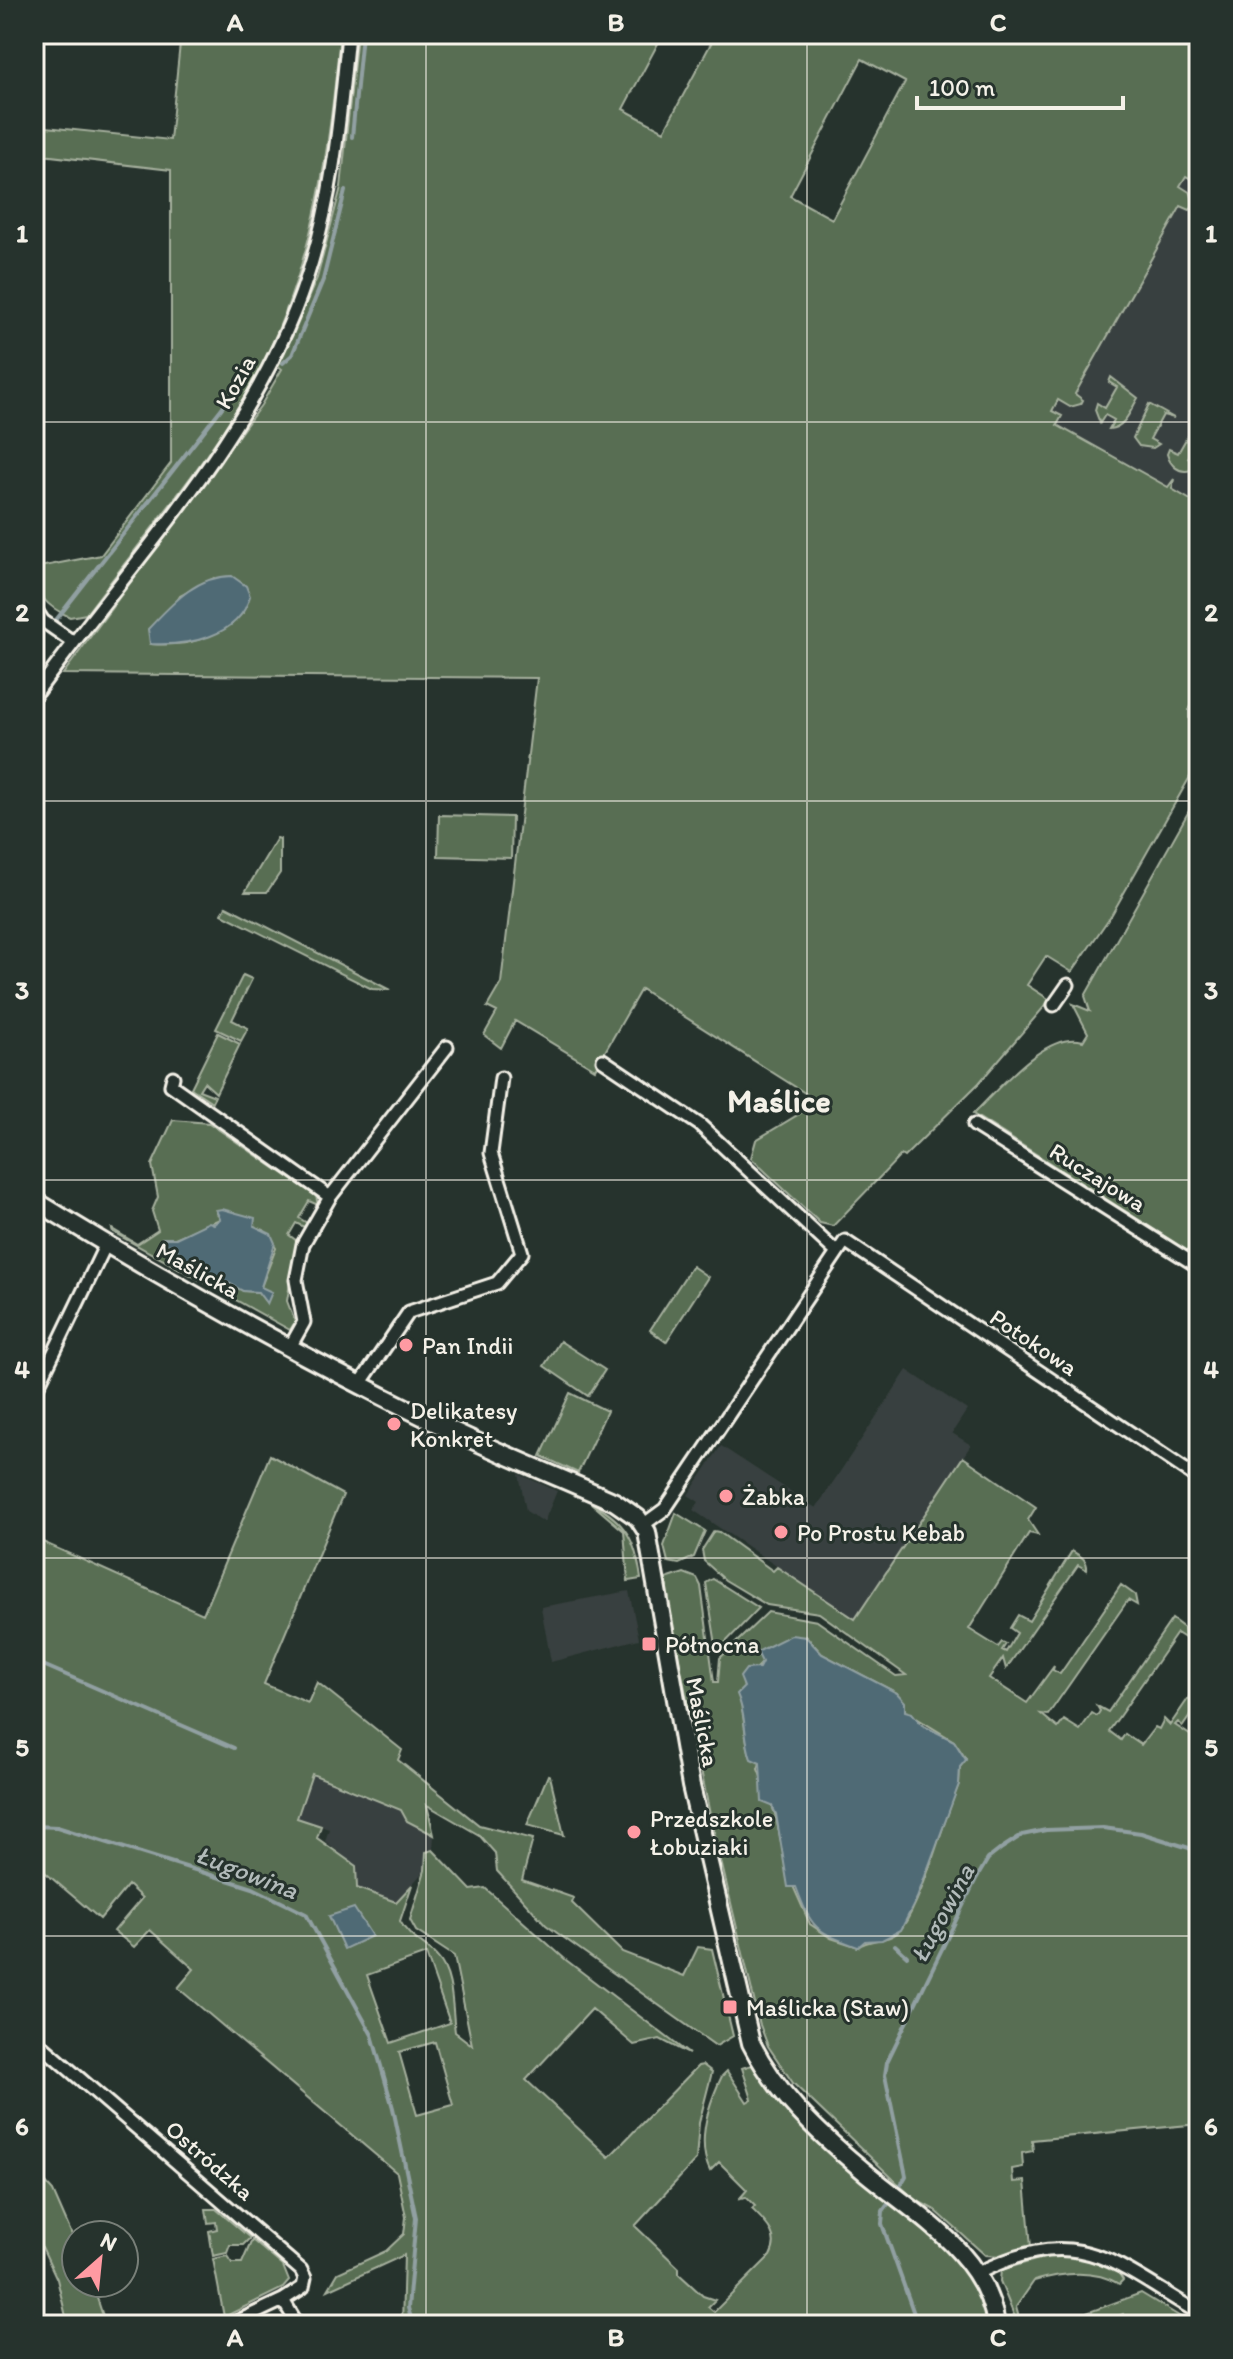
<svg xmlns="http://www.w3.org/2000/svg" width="1233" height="2359" font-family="Itim,sans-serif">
  <rect width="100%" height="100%" fill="#26332d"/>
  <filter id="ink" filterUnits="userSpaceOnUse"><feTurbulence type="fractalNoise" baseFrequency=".0125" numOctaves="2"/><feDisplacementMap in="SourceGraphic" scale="16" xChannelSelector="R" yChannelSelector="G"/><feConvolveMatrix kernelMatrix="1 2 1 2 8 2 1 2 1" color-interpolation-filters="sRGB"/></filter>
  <g filter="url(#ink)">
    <path fill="#38403f" d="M1192 160 1199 164V507L1044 420Z
      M907 1370 967 1410 952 1433 971 1445 855 1619 693 1510 699 1502 688 1495 721 1446 816 1508Z
      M519 1474 557 1491 544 1522 526 1511Z
      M629 1591 639 1639 551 1662 541 1607Z
      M312 1774 401 1810 407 1821 434 1835 433 1850 426 1852 425 1870 396 1902 357 1888 356 1866 325 1841 329 1829 297 1818Z"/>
    <path fill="#586e53" stroke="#a6b09e" stroke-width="2" fill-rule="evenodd" d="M181 34H340C330 146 315 257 265 359 223 445 144 536 86 614L70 617C47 607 34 594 34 568L101 555 171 463V170L34 154 37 126 170 140Z
      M357 34H663L623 109 664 131 716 34H1199V183L1186 176 1180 186 1191 193 1194 206 1190 210 1181 206 1075 394 1083 400 1081 404 1070 407 1058 400 1052 411 1062 416 1057 425 1168 487 1174 479 1172 489 1199 505V692L1189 710V718L1199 724V761L1112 914 1072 972 1046 956 1027 985 1050 1000 979 1083 904 1157 901 1155 833 1226 820 1223 751 1158 756 1140 819 1102 641 989 595 1069 515 1021 501 1048 484 1035 497 1012 487 1007 501 983 537 678 63 674 261 405 282 369 278 366 317 278 341 187ZM862 59 905 82 832 219 790 196ZM214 578 243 613C208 639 194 647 150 644L180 596Z
      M1111 377 1138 398C1130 411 1125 428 1109 429L1114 420 1105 415 1100 423 1095 410 1097 403 1105 408 1117 387 1109 382Z
      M1149 404 1174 418 1163 415 1150 439 1159 444 1153 448 1139 446 1133 438Z
      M1199 416V439L1188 458 1197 464 1191 470C1179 474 1170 465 1167 454L1169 449 1178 453Z
      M1199 793V1258L973 1114C999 1089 1046 1030 1083 1041L1088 1033 1073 1004 1090 1011 1085 996Z
      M439 815 512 817 511 858 438 856Z
      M277 838 280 839V873L267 892H245Z
      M226 906 390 990 372 989 222 914Z
      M243 975 252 979 232 1020 248 1028 241 1041 216 1029Z
      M218 1033 240 1044 216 1093 204 1082 199 1090 215 1096 212 1102 191 1088Z
      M173 1120 209 1123 316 1196 318 1205 309 1201 299 1218 307 1223 304 1227 296 1223 289 1235 297 1241 287 1301 295 1322 290 1330 113 1232 112 1229 137 1244 158 1230 152 1211 158 1197 152 1165ZM216 1211 264 1230 276 1248 261 1287 267 1303 258 1292 243 1291 202 1268 194 1270 189 1267 187 1259 175 1247V1238L220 1219Z
      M692 1266 708 1277 666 1342 650 1330Z
      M560 1341 605 1370 588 1396 544 1366Z
      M570 1393 607 1411 578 1473 541 1456Z
      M270 1455 343 1495 264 1684 308 1703 317 1682 402 1750 398 1760 479 1825 533 1839 522 1880 574 1898 572 1903 622 1952 684 1976 698 1947 712 1949 733 2036 716 2046 546 1925 497 1871 495 1853 479 1835 427 1805 434 1835 407 1821 401 1810 312 1774 297 1818 321 1826 317 1838 356 1866 357 1888 396 1902 412 1885 400 1921C409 1939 425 1943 437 1957 454 1974 452 2010 455 2032L472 2045 454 1956 416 1931 410 1920 425 1870 426 1852 433 1850 471 1890 485 1888 566 1960 689 2054 660 2039 634 2045 592 2009 526 2080 609 2157 698 2066 703 2065 712 2072 699 2123 696 2160 635 2226 679 2268V2274L703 2296 715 2300 708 2307 714 2312 770 2256C781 2236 766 2223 752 2209L755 2206 746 2197 740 2198 747 2190 719 2162 710 2171C696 2142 709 2103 722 2076L727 2071 747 2102 752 2099 742 2068 755 2064C796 2107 835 2153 879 2193 924 2234 976 2255 987 2325H402L404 2255 328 2290 338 2273 386 2251 404 2234 406 2217 397 2173 178 1988 194 1969 150 1930 134 1947 114 1931 142 1898 128 1885 100 1919 34 1863V1538L203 1614ZM426 1954 450 2023 391 2043 367 1975ZM435 2042 453 2105 417 2115 399 2052Z
      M963 1457 1036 1507 1028 1520 1038 1535 1029 1533 969 1629 998 1647 1002 1642 1006 1644 1002 1650 1006 1652 1017 1633 1010 1628 1018 1615 1029 1621 1072 1551C1080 1556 1088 1559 1087 1570L1078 1565 1006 1669 1003 1658 989 1678 1027 1703 1054 1666 1053 1670 1060 1674 1121 1585 1135 1595 1137 1605 1128 1600 1048 1715 1041 1714 1058 1728 1064 1720 1080 1730 1092 1713 1097 1716 1100 1711 1097 1706 1108 1712 1172 1619 1184 1628 1185 1638 1177 1633 1109 1731 1121 1740 1125 1734 1141 1745 1155 1727 1159 1729 1164 1719 1170 1725 1199 1683V1703L1183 1726 1178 1722 1175 1725 1193 1737 1199 1731V2124L1032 2140 1033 2151 1022 2153 1023 2167 1012 2169 1013 2182 1025 2181 1031 2247 1002 2256 985 2255 935 2210 914 2199 793 2083 768 2046 760 2025 710 1815 667 1599 666 1579 684 1573 697 1578 701 1586 714 1682H718L720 1658 768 1612 817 1621 896 1676 906 1675 819 1613 767 1605 725 1580 704 1561 702 1550 714 1531 719 1532 773 1571 777 1567 855 1619ZM806 1636 822 1654 897 1693 905 1711 954 1741 966 1759 960 1767 959 1784C942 1823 924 1897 902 1928 891 1943 870 1937 858 1947L831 1938 810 1924 789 1877 775 1814 758 1769 760 1763 751 1758C743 1736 746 1716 738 1694L744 1688 743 1682 763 1662Z
      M591 1503C626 1521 636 1541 641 1579L628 1581 624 1531Z
      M676 1513 705 1531 694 1557 679 1564 668 1562 664 1546Z
      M713 1579 759 1608 720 1648 716 1645 706 1583Z
      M548 1775 550 1776 564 1835 527 1825Z
      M34 2170 53 2191 76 2244V2283H92L106 2325H68L57 2279 42 2247 34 2252 39 2245 34 2238Z
      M206 2209H216L250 2238 243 2245H230L227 2253 213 2256 209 2231 217 2229 216 2222 208 2223Z
      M252 2240 283 2266 289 2281 283 2288 224 2317 213 2259 227 2256 232 2263H242Z
      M1053 2255C1075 2255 1112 2257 1123 2280L1119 2284C1093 2268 1061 2273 1034 2281L1016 2307 1021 2325H1018L1000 2281 1001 2270Z
      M1141 2293 1194 2325 1156 2322 1153 2325H1127L1123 2314 1113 2318 1115 2325 1110 2318 1107 2319 1108 2325H1033L1084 2314Z"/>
    <path fill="#4f6a74" stroke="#91a0a2" stroke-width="2" d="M232 576 246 586 250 596C239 638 186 646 150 644L148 629C171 605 195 576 232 576Z
      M222 1209 255 1218 254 1226 271 1234 275 1243 261 1287 272 1292 267 1304 258 1292 243 1291 202 1268 194 1270 175 1247 162 1244V1238H176L209 1222 214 1224 220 1219 216 1210Z
      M791 1635 806 1637 822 1654 897 1693 905 1702V1711L912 1713 922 1725 954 1741 966 1760 960 1767 959 1784 917 1898 901 1930 882 1940 865 1941 858 1947C815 1931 812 1930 796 1887H788L776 1814 772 1806 762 1802 760 1763 751 1759C743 1736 747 1716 737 1694L744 1687 740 1677 746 1669 759 1668 762 1662 757 1652Z
      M354 1908 372 1936 344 1949 329 1916Z"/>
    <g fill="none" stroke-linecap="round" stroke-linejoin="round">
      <path stroke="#91a0a2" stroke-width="4" d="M352 137 362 34
        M283 363 292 355 323 280 345 191
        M56 620 253 368
        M34 1661 234 1748
        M34 1826 57 1827 253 1888 306 1914 372 2035 393 2108 416 2218 408 2308 413 2325
        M895 1945 907 1956
        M896 2193 906 2176 885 2075 887 2062 976 1879 988 1859 1002 1848 1022 1835 1046 1830 1103 1828 1141 1833 1189 1848 1199 1856
        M891 2200 883 2211 882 2224 918 2325"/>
      <defs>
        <path id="street" d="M34 607 43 621 73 642
          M34 696C130 562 254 438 306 280 333 200 340 117 348 34
          M1054 1005 1068 985
          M603 1060 700 1125 836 1252
          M173 1077 171 1085 330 1197
          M974 1125 1199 1267
          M290 1347 304 1322 296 1280 303 1244 330 1197 447 1047
          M360 1384 409 1312 497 1283 522 1253 491 1153 501 1078
          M34 1394 106 1244
          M643 1525 665 1509 845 1241 1199 1479
          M34 2039 301 2270 305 2278 303 2287 283 2300 298 2325
          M978 2273C1080 2222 1113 2263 1199 2313
          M230 2325 283 2300"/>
        <path id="secondary" d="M34 1200C162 1279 292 1352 426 1418 488 1449 552 1474 615 1502L638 1518 647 1532 691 1786 751 2043C777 2094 816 2131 859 2167 911 2212 986 2251 996 2325"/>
      </defs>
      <use href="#street" stroke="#f4f1e8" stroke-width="17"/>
      <use href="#secondary" stroke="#f4f1e8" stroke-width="22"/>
      <use href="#street" stroke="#26332d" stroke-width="11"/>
      <use href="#secondary" stroke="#26332d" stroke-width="16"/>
    </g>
  </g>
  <path fill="none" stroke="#f4f1e8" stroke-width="2" stroke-opacity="0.55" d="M426 34V2325M807 34V2325M34 422H1199M34 801H1199M34 1180H1199M34 1558H1199M34 1936H1199"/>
  <g fill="#ff9aa2" stroke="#26332d" stroke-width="3">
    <circle cx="406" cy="1345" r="8"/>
    <circle cx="394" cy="1424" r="8"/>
    <circle cx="726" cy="1496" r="8"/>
    <circle cx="781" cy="1532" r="8"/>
    <rect x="641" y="1636" width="16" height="16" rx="4"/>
    <circle cx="634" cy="1832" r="8"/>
    <rect x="722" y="1999" width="16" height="16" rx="4"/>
  </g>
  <g text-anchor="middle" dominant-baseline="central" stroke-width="6" stroke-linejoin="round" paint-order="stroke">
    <g font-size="24" fill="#f4f1e8" stroke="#26332d">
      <text transform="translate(235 382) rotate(-61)">Kozia</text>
      <text transform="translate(1098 1177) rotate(32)">Ruczajowa</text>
      <text transform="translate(198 1270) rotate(29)">Maślicka</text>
      <text transform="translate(1034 1342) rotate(34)">Potokowa</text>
      <text transform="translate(703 1722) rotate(79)">Maślicka</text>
      <text transform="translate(210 2160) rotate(41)">Ostródzka</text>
    </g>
    <g font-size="24" fill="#f4f1e8" stroke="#26332d" text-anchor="start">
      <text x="422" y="1345">Pan Indii</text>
      <text x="410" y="1410">Delikatesy<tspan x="410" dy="28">Konkret</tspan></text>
      <text x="742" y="1496">Żabka</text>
      <text x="797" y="1532">Po Prostu Kebab</text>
      <text x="665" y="1644">Północna</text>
      <text x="650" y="1818">Przedszkole<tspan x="650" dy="28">Łobuziaki</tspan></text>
      <text x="746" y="2007">Maślicka (Staw)</text>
    </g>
    <g font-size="26" font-style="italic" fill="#b2bbba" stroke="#26332d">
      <text transform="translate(247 1872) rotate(21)">Ługowina</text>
      <text transform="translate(942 1913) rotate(-62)">Ługowina</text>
    </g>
    <g font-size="32" font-weight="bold" fill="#f4f1e8" stroke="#26332d">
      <text x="779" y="1101">Maślice</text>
    </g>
  </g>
  <rect width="1233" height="2359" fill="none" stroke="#26332d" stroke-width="88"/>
  <g transform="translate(100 2259) rotate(27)"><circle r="38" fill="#26332d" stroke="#787f78" stroke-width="2"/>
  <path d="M0-6L14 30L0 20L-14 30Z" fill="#ff9aa2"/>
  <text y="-12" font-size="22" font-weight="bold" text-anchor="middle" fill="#f4f1e8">N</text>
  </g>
  <path d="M917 96v12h206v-12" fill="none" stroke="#f4f1e8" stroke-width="4"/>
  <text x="929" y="96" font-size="24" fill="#f4f1e8" stroke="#26332d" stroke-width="6" paint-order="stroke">100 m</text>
  <rect x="44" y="44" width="1145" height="2271" fill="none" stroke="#f4f1e8" stroke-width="3"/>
  <g font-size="26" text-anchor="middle" font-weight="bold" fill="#f4f1e8">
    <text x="235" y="31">A</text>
    <text x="616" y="31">B</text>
    <text x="998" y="31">C</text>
    <text x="22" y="242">1</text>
    <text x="1211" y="242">1</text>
    <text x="22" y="621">2</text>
    <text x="1211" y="621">2</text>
    <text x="22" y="999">3</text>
    <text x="1211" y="999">3</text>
    <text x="22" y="1378">4</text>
    <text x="1211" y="1378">4</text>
    <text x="22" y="1756">5</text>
    <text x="1211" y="1756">5</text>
    <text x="22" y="2135">6</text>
    <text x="1211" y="2135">6</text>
    <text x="235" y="2346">A</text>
    <text x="616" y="2346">B</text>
    <text x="998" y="2346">C</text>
  </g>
</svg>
